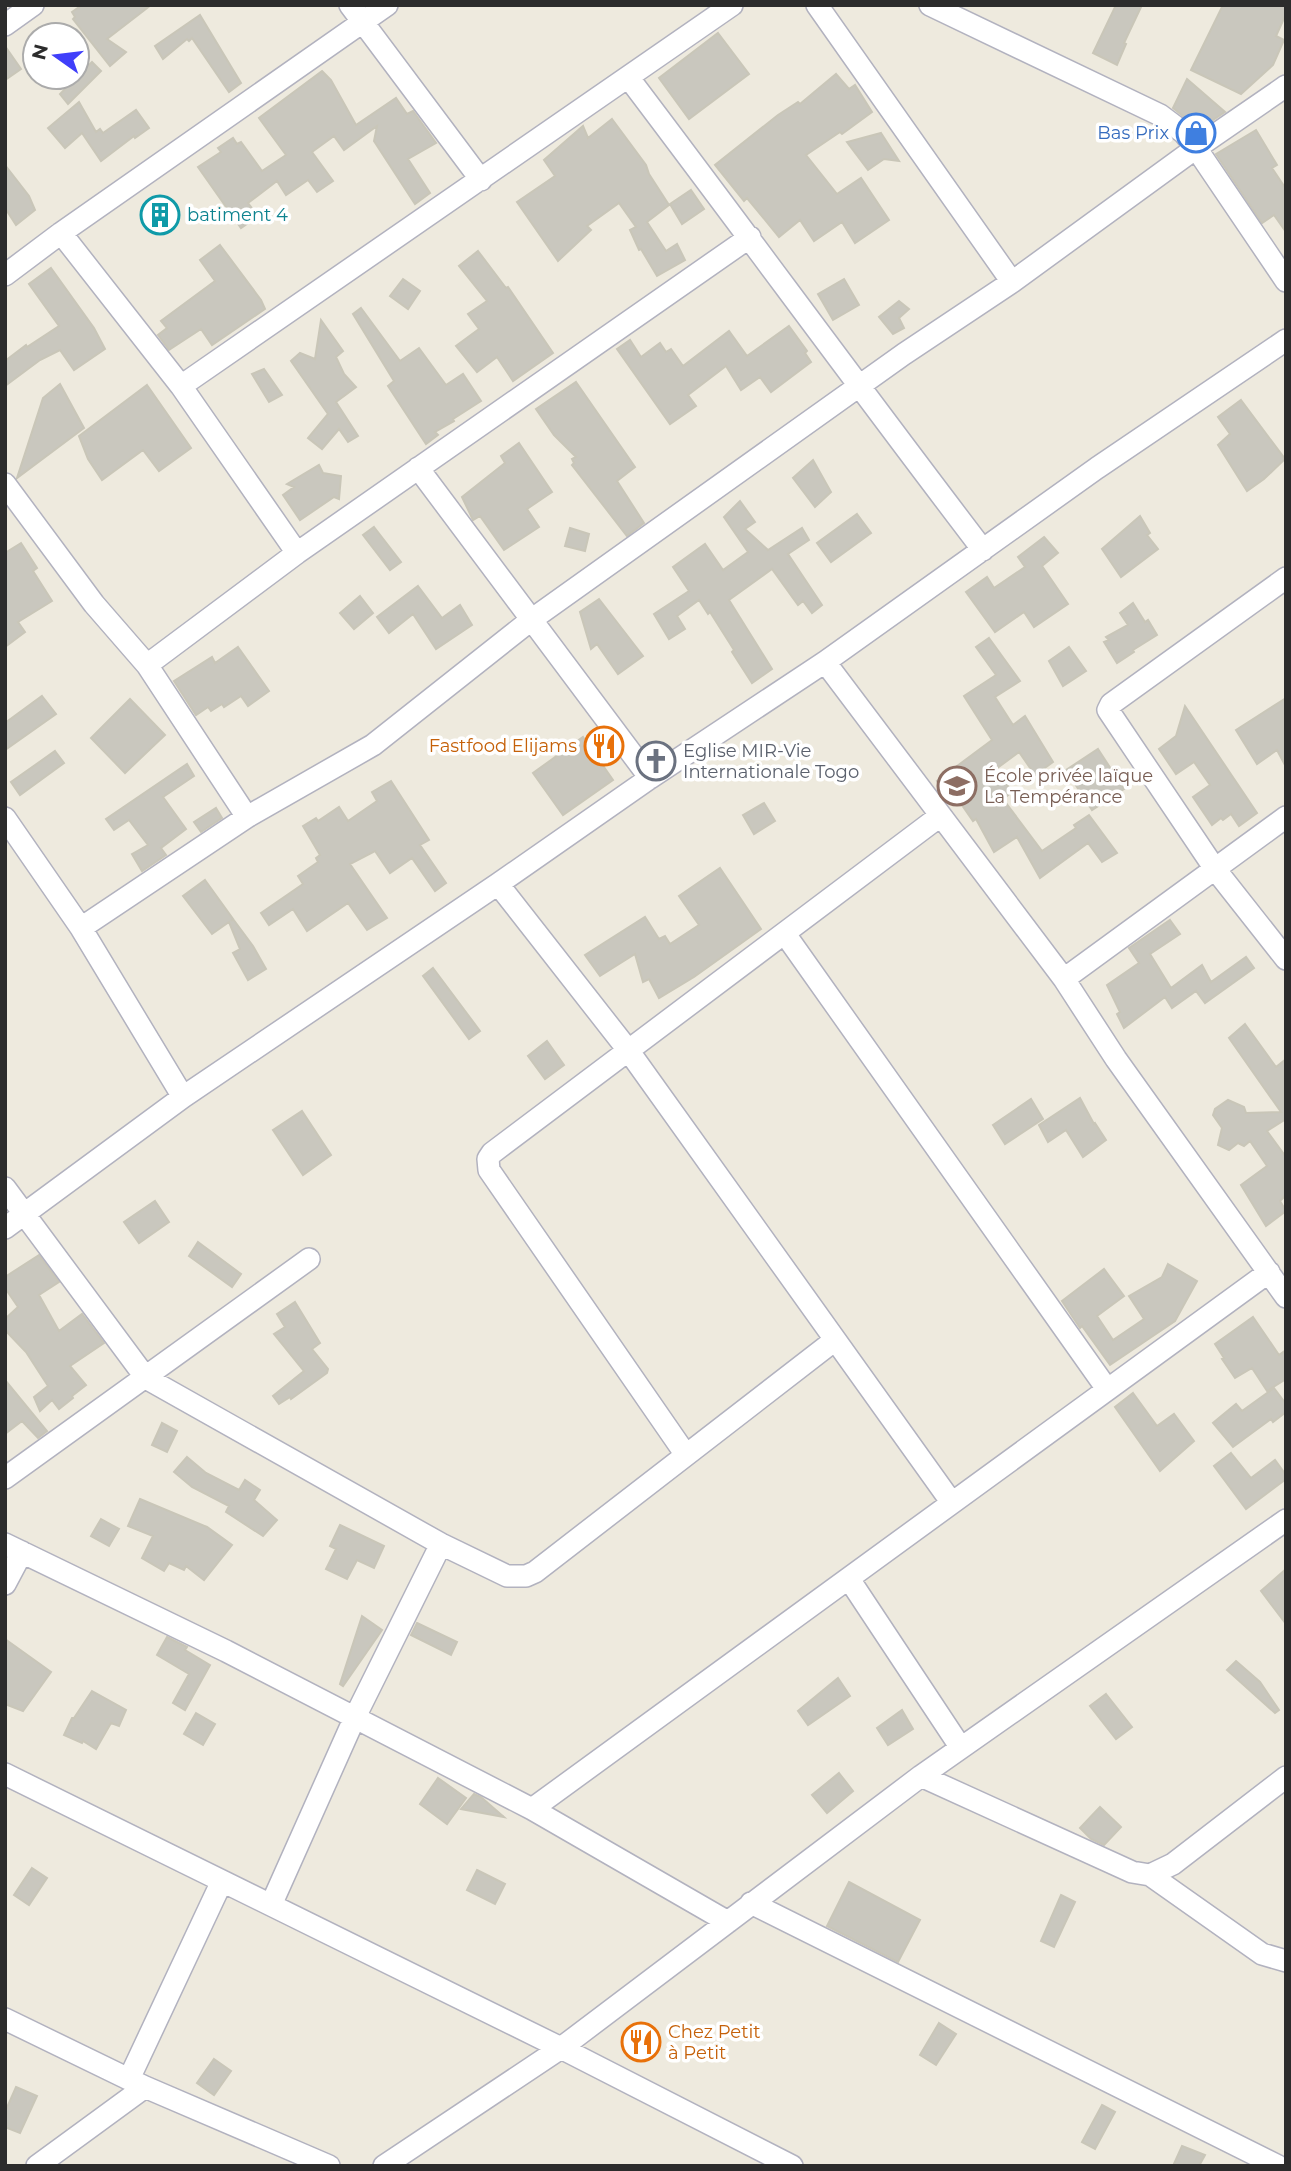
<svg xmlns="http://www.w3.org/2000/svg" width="1291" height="2171" font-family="Montserrat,sans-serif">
  <rect width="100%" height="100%" fill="#eeeade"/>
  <path fill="#c9c7be" stroke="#c9c6b8" stroke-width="2" d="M82 5H151L107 39 126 52 110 66 73 19 75 17 72 12Z
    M1116 5H1142L1124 43 1126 44 1117 65 1093 53Z
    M1223 5H1286V14L1276 36 1284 40 1273 65 1241 94 1191 70Z
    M200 15 241 83 229 92 192 38 189 41 187 39 163 59 155 46Z
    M718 33 749 74 689 119 659 78Z
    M5 46 21 69 5 80Z
    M92 62 101 71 68 104 60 94Z
    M322 71 331 80 356 125 396 98 407 114 413 111 436 143 408 159 430 193 415 204 374 141 377 126 344 150 334 136 312 152 333 181 317 192 308 180 286 195 277 181 248 203 258 216 241 228 198 167 221 152 218 148 233 138 237 144 241 142 262 171 286 155 259 118Z
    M836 74 849 89 855 85 872 112 842 134 840 132 806 155 837 194 861 178 889 220 855 243 842 222 814 241 800 220 779 237 747 198 744 201 715 165 778 115 798 102 800 104Z
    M1187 79 1225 112 1204 126 1193 124 1173 108Z
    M79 102 96 132 100 129 103 133 136 110 149 128 135 138 134 136 101 161 82 133 65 148 48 128Z
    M612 119 646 165 649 174 669 205 647 222 666 251 677 244 685 260 657 276 641 249 639 250 630 230 636 227 619 203 587 226 591 230 558 261 517 202 555 176 544 160 583 126 588 138Z
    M1256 130 1277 165 1272 168 1286 189V232L1274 215 1262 223 1216 154Z
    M881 133 899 161 884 159 868 170 847 142Z
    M5 165 29 196 35 210 16 225 5 208Z
    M691 190 704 209 682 224 670 204Z
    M220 245 261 300 265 309 212 345 201 329 169 350 158 335 167 328 161 321 215 281 200 260Z
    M478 251 506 288 508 287 553 353 513 381 497 357 477 372 456 346 479 329 468 314 487 301 459 266Z
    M51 268 94 328 105 349 74 370 60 350 40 360 5 386V361L26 345 27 347 59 326 29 284Z
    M403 279 420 291 408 309 390 296Z
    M844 279 859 305 833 320 818 294Z
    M899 301 909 309 899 318 904 328 893 334 879 317Z
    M361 308 400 361 419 348 446 385 463 374 481 401 453 419 454 421 435 432 438 435 426 444 388 386 394 381 353 314Z
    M321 320 343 351 336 357 344 374 356 387 336 402 358 436 348 442 339 429 322 449 308 438 328 414 291 361 300 353 315 359Z
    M789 326 807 351 805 353 811 362 771 392 760 377 741 390 726 366 688 395 696 406 670 424 617 349 630 340 641 357 660 343 666 352 671 349 683 366 729 331 747 356Z
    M264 369 282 395 269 402 252 374Z
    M576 382 635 467 617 481 644 523 627 536 572 465 574 463 572 459 576 457 554 435 536 409Z
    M60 384 84 428 17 478 43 398Z
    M147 385 191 448 159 471 143 450 102 480 88 459 79 436Z
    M1241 400 1285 459 1264 479 1247 491 1218 445 1230 434 1218 417Z
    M519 443 552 492 527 509 539 527 504 550 480 516 473 520 462 497 505 463 501 456Z
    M813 460 831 492 815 507 793 478Z
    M319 465 323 473 341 476 339 499 334 497 300 520 283 495 294 487 287 484Z
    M740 501 755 522 745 529 768 550 802 528 809 540 788 554 822 605 812 613 803 601 798 605 772 569 729 600 772 669 752 683 732 652 734 650 710 612 708 614 699 600 677 616 685 629 669 639 654 614 689 591 673 567 705 544 723 570 748 552 724 517Z
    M857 514 871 533 831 562 817 543Z
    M1140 516 1150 533 1147 535 1158 549 1121 577 1102 549Z
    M374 527 401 562 390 570 363 535Z
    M570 528 589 534 585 551 565 546Z
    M1044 537 1058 553 1042 566 1068 604 1034 627 1024 612 995 632 966 592 987 577 994 588 1025 567 1018 557Z
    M21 543 37 568 33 571 52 601 18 622 25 632 5 647V553Z
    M418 586 442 618 460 605 472 625 436 649 413 614 389 633 377 617Z
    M360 596 373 613 354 629 340 613Z
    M599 599 643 656 618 674 597 644 591 649 580 612Z
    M1133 603 1145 622 1148 620 1157 635 1133 650 1134 652 1117 663 1104 642 1109 640 1106 637 1128 625 1120 613Z
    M989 638 1020 681 995 697 1013 725 1025 716 1053 762 1035 775 1019 752 996 769 1012 792 1003 799 1042 851 1076 828 1074 825 1089 815 1117 853 1102 862 1088 843 1040 878 1017 837 994 852 976 819 973 821 957 798 952 802 937 781 992 740 964 696 996 675 976 647Z
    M238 647 269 691 248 706 241 696 224 707 222 704 211 711 208 707 196 715 174 681 212 657 215 663Z
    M1069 647 1086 671 1063 686 1049 661Z
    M42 696 56 714 5 750V723Z
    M1286 698V767L1277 750 1257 764 1236 730Z
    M130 699 165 735 125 773 91 738Z
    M1185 706 1257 813 1239 826 1231 814 1223 820 1221 818 1212 825 1193 797 1210 785 1194 762 1176 774 1159 749 1176 736Z
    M583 737 613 780 563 815 533 773Z
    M1098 749 1124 789 1092 810 1066 770Z
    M55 751 64 763 20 795 11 782Z
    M187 764 194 776 163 797 186 829 161 848 166 855 142 871 132 854 148 845 129 820 114 830 106 819Z
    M391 781 429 840 420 845 446 883 435 891 412 858 390 873 375 851 350 864 387 918 367 930 348 903 307 931 293 909 269 925 261 913 303 884 298 876 318 862 316 858 320 855 303 826 316 818 318 821 339 807 348 821 377 801 372 792Z
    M764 803 775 821 754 834 743 815Z
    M216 808 222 818 201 832 194 822Z
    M720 868 761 929 694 977 659 998 649 979 643 982 635 954 600 976 585 955 645 917 659 939 665 936 670 944 699 925 679 896Z
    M205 880 233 919 231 921 233 919 253 946 266 969 248 980 233 953 240 949 229 922 212 934 183 896Z
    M1170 920 1180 934 1150 954 1171 988 1202 965 1211 982 1246 957 1254 968 1205 1003 1196 991 1172 1008 1165 997 1124 1028 1117 1014 1120 1012 1107 985 1139 963 1129 948Z
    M433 968 480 1031 469 1039 423 976Z
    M1245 1024 1276 1067 1286 1059V1119L1267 1131 1286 1157V1195L1280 1201 1286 1211 1266 1226 1241 1185 1267 1166 1250 1141 1244 1146 1238 1143 1229 1150 1218 1145 1222 1128 1213 1115 1215 1109 1228 1100 1244 1107 1246 1113 1281 1112 1229 1038Z
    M547 1041 564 1065 545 1079 528 1056Z
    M1080 1098 1094 1124 1095 1123 1106 1140 1083 1157 1066 1130 1048 1142 1039 1125Z
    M1031 1099 1043 1119 1005 1144 993 1125Z
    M302 1111 331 1155 303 1175 273 1130Z
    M155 1201 169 1222 139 1243 124 1222Z
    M198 1242 241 1274 232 1287 189 1256Z
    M39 1255 59 1282 39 1295 59 1331 82 1314 104 1343 70 1366 86 1385 72 1396 73 1398 59 1409 52 1400 40 1411 34 1397 48 1386 26 1352 5 1330V1319L18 1307 5 1288V1277Z
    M1168 1264 1197 1281 1175 1321 1110 1365 1082 1326 1080 1328 1062 1301 1104 1269 1124 1296 1097 1316 1113 1340 1144 1319 1129 1296 1162 1277Z
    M295 1302 320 1343 312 1349 328 1369 327 1373 291 1399 290 1397 279 1404 273 1396 304 1371 274 1334 285 1327 277 1314Z
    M1253 1317 1279 1355 1286 1350V1379L1267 1391 1252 1368 1235 1378 1222 1359 1224 1358 1215 1344Z
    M5 1380 47 1431 38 1438 22 1421 5 1434Z
    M1274 1388 1286 1404V1412L1273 1422 1271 1419 1233 1447 1213 1423 1236 1404 1242 1411Z
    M1133 1393 1157 1426 1174 1414 1194 1441 1160 1471 1115 1407Z
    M162 1423 177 1431 167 1452 152 1445Z
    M1231 1453 1251 1478 1275 1460 1286 1475V1479L1246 1509 1214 1466Z
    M187 1457 206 1473 239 1490 245 1480 260 1490 254 1500 277 1520 263 1536 226 1512 229 1506 192 1487 174 1472Z
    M140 1499 207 1527 232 1545 204 1580 186 1566 184 1570 169 1563 164 1571 142 1558 153 1536 128 1526Z
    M101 1519 119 1529 109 1546 91 1536Z
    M340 1525 384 1546 374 1568 357 1560 347 1579 326 1569 336 1549 330 1546Z
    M1286 1569V1624L1261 1591Z
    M362 1616 382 1630 343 1686 340 1684Z
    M417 1623 457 1642 451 1655 411 1635Z
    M167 1637 187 1647 185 1650 210 1665 185 1710 173 1703 189 1674 157 1655Z
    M5 1639 51 1672 23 1711 5 1704Z
    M1236 1661 1260 1682 1279 1710 1275 1713 1227 1670Z
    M838 1678 850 1696 808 1725 798 1711Z
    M92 1691 126 1710 119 1726 111 1723 96 1749 83 1741 82 1743 64 1735 72 1718H74Z
    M1106 1694 1132 1727 1116 1739 1090 1706Z
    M902 1710 913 1729 888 1745 877 1728Z
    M196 1713 215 1724 203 1745 184 1734Z
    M839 1773 853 1791 827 1813 812 1795Z
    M438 1778 466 1798 447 1824 420 1804Z
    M474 1794 481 1797 504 1817 461 1809Z
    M1100 1807 1121 1827 1104 1845 1091 1839 1080 1828Z
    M32 1868 47 1878 29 1905 14 1895Z
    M477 1870 505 1884 495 1904 467 1890Z
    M849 1882 920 1920 898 1962 827 1926Z
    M1061 1895 1075 1902 1054 1947 1041 1941Z
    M939 2023 956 2034 936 2065 920 2055Z
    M214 2059 231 2071 214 2095 197 2083Z
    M16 2087 37 2096 20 2133 5 2127V2112Z
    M1102 2105 1115 2112 1095 2149 1082 2142Z
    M1182 2146 1205 2155 1199 2166H1173Z"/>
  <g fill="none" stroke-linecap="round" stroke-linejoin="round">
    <defs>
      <path id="minor" d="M350 5 481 180
        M817 5 1012 282
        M930 5 1160 115 1184 133 1196 148 1286 281
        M5 25 33 5
        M628 77C747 234 863 393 983 550
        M61 233 181 386 297 553
        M5 275 61 233 387 5
        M181 386 732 5
        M418 468 650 778
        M5 484 94 604 147 665 247 817
        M1286 578 1111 704 1108 710 1215 869 1286 959
        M825 662 1064 979 1116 1059 1286 1297
        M147 665 297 553 750 237
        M5 818 81 928 183 1097
        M498 884 628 1050 952 1503
        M81 928 247 817 373 745 531 620 904 354 1012 282 1196 148 1286 86
        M785 934 1107 1389
        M1064 979 1286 817
        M5 1188 146 1378 441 1544 507 1576H526L535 1572 835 1340
        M5 1228 183 1097 498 884 650 778 825 662 1097 468 1286 340
        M686 1455 489 1170 488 1159 492 1153 940 816
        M5 1478 309 1259
        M5 1544 226 1651 532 1809 728 1922
        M849 1579 961 1748
        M5 1584 22 1552
        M5 1774 561 2048 792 2166
        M921 1776 1132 1872 1150 1875 1262 1954 1286 1961
        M532 1809 1269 1272
        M1150 1875 1173 1864 1286 1777
        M751 1903 1278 2166
        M271 1905 355 1717 441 1544
        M5 2019 145 2087 329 2166
        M129 2079 222 1881
        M37 2166 145 2087
        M384 2166 561 2048 921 1776 1286 1520"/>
    </defs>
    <use href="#minor" stroke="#b2b2bf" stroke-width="24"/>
    <use href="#minor" stroke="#fff" stroke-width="21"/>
  </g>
  <defs>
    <symbol id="shop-ring" viewBox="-11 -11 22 22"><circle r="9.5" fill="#fff" stroke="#3f7fe0" stroke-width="1.5"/><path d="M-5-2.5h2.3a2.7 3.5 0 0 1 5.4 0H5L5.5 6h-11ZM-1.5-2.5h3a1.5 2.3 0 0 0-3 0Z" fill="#3f7fe0"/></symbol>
    <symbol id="building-ring" viewBox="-11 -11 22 22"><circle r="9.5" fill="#fff" stroke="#0f9aa8" stroke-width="1.5"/><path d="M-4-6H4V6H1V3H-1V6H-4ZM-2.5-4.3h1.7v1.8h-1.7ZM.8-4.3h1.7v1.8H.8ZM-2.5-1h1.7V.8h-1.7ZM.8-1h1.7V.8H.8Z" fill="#0f9aa8"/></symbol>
    <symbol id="restaurant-ring" viewBox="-11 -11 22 22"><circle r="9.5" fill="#fff" stroke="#e8710a" stroke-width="1.5"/><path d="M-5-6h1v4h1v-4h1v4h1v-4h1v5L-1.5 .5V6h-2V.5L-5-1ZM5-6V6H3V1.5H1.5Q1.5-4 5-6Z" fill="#e8710a"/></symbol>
    <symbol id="church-ring" viewBox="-11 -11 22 22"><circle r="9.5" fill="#fff" stroke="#6b7280" stroke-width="1.5"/><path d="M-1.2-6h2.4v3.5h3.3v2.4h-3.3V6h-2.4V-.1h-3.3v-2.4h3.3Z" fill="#6b7280"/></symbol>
    <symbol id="school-ring" viewBox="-11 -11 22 22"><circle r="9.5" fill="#fff" stroke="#8d6e63" stroke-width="1.5"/><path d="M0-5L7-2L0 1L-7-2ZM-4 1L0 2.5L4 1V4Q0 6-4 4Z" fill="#8d6e63"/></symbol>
  </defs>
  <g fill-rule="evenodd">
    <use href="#shop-ring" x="1174" y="111" width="44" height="44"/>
    <use href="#building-ring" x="138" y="193" width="44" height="44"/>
    <use href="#restaurant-ring" x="582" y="724" width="44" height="44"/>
    <use href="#church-ring" x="634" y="739" width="44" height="44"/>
    <use href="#school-ring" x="935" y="764" width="44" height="44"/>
    <use href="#restaurant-ring" x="619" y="2020" width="44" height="44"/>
  </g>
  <g text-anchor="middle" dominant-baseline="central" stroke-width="7" stroke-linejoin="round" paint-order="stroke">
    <g font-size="18" fill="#366cbe" stroke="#fff" text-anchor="end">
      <text x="1169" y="133">Bas Prix</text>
    </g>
    <g font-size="18" fill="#0d838f" stroke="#fff" text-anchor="start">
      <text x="187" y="215">batiment 4</text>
    </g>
    <g font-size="18" fill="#c56008" stroke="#fff" text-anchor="end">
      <text x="577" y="746">Fastfood Elijams</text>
      <text x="668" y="2032" text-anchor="start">Chez Petit<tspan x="668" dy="21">à Petit</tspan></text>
    </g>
    <g font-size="18" fill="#5b616d" stroke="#fff" text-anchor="start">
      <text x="683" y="751">Eglise MIR-Vie<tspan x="683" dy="21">Internationale Togo</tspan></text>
    </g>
    <g font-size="18" fill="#785e54" stroke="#fff" text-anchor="start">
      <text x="984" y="776">École privée laïque<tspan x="984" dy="21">La Tempérance</tspan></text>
    </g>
  </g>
  <rect width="1291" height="2171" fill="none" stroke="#2c2c2c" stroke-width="14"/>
  <g transform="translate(56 56) rotate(284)"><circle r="33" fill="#ffffff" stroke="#ababab" stroke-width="2"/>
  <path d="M0-5L12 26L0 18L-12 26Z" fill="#403ffa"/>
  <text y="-10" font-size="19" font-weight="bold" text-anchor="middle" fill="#2c2c2c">N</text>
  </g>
</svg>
